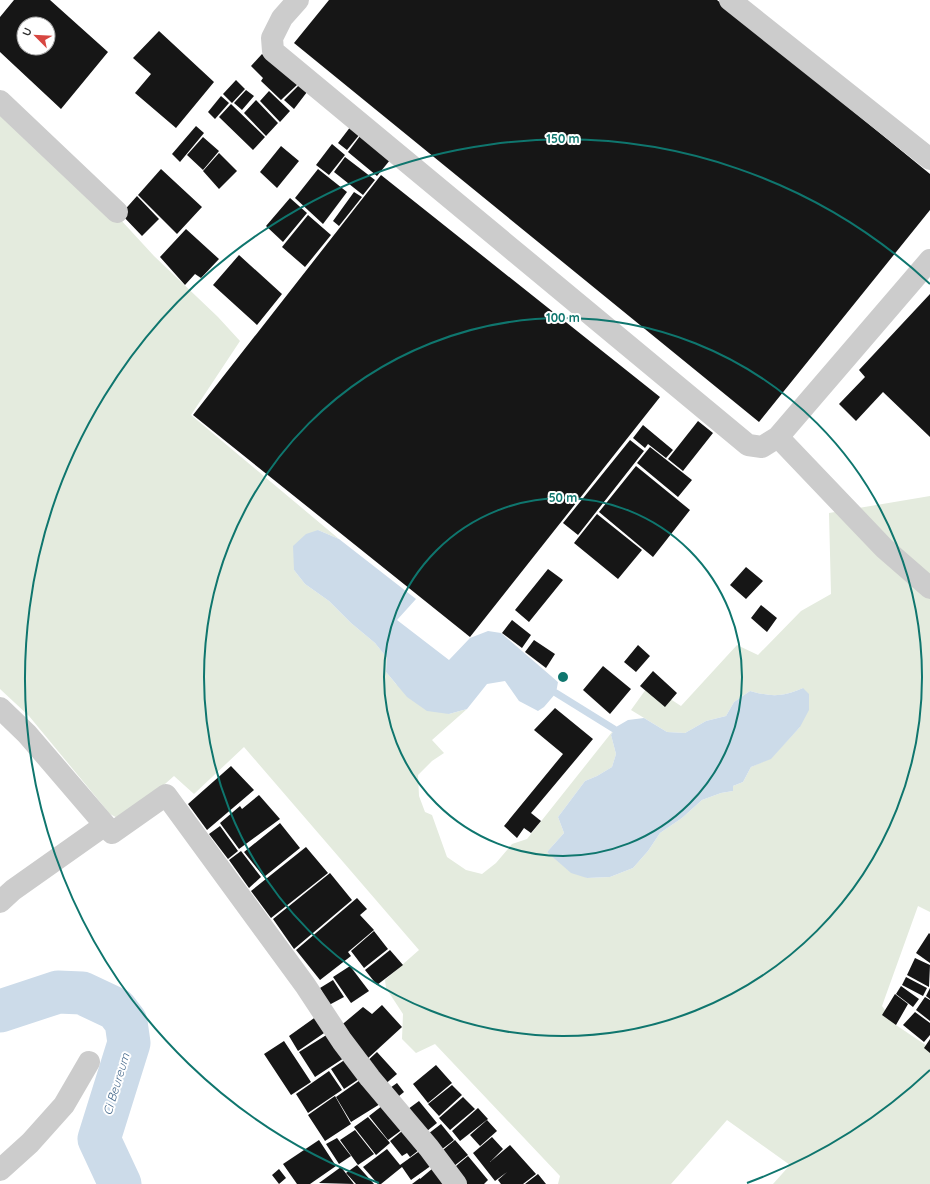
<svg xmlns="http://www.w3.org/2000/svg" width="930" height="1184" font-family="Quicksand,sans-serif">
  <rect width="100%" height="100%" fill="#fff"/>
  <path fill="#e4ebde" d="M0 100 85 181 154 256 218 317 240 341 191 415 339 539 318 530 294 570 305 584 329 601 351 623 375 643 387 658 386 672 396 684 449 714 467 709 432 740 444 753 432 761 418 775 419 796 425 812 432 815 447 857 466 870 482 874 496 863 512 844 527 839 616 727 611 735 616 754 612 767 597 776 585 781 558 817 564 833 547 852 587 878 610 877 633 868 648 851 660 833 682 818 702 800 721 793 733 791V786L743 782 751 767 771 758 800 727 803 688C782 697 772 697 750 691L734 702 726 716 706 721 685 733 667 732 631 710 649 685 681 706 737 645 758 655 801 611 831 594 829 513 930 496V912L918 906 882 1006 896 1025 930 1048V1184H773L790 1165 727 1120 671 1184H558L560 1176 435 1044 416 1053 402 1039 403 1014 386 988 385 980 419 950 244 747 194 794 174 776 123 821 110 814 29 716 0 689Z"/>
  <path fill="#ccdbe9" d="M318 530 339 539 416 599 397 620 449 660 470 638 488 631 501 633 558 682 556 693 544 707 538 711 519 701 505 681 487 684 467 709 449 714 427 711 407 697 386 672 387 658 375 643 351 623 329 601 305 584 294 570 293 546 306 534Z
    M803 688 809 694V710L800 727 771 759 751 767 743 782 733 786V791L721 793 702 800 682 818 660 833 648 851 633 868 610 877 587 878 571 873 547 852 564 833 558 817 585 781 597 776 612 767 616 754 611 735 616 727 628 720 644 718 667 732 685 733 706 721 726 716 734 702 750 691C772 697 782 697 803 688Z"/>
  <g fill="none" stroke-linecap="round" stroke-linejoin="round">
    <path stroke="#ccdbe9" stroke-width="7" d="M556 693 614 729"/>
    <path stroke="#ccdbe9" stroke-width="43" d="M0 1011 58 992 82 993 116 1009 126 1022 129 1043 99 1139 120 1184"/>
  </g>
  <path fill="#161616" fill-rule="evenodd" d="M14 0H50L108 52 61 109 0 52V17ZM24 24H48V48H24Z
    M329 0H717L930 174V210L759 422 294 43Z
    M159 31 214 82 176 128 135 93 151 74 133 58Z
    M262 54 298 84 281 100 261 81 263 78 251 66Z
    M236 80 245 89 232 103 223 94Z
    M299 85 307 92 294 109 284 100Z
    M246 90 254 96 242 110 234 103Z
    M269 91 290 111 280 122 260 101Z
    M221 96 229 103 215 119 208 112Z
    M256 100 278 123 266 136 244 113Z
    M231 104 265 137 253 150 219 117Z
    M196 126 204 133 180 162 172 154Z
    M351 126 360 134 347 150 338 143Z
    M360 136 390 160 377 176 348 152Z
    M203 137 219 151 203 170 187 155Z
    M332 144 345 155 329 175 316 165Z
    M281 146 299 161 277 188 260 172Z
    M219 153 237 171 219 189 203 171Z
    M345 157 375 180 363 195 334 172Z
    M161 169 202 207 177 234 138 195Z
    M318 169 347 192 323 224 295 198Z
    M381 175 660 397 470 637 193 415Z
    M354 192 362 197 339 226 333 221Z
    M137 196 159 219 142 236 121 214Z
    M290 198 307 213 283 242 266 226Z
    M308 215 331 235 305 267 282 247Z
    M186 229 219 259 201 278 195 274 185 285 160 257Z
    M239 255 282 294 257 325 213 285Z
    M930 294V437L883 392 856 421 839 404 865 377 859 370Z
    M698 421 713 433 683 471 668 459Z
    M643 425 673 450 666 458 648 444 645 448 633 438Z
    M630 440 644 451 578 535 563 523Z
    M650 447 692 480 678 497 637 463Z
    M636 466 690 510 653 557 599 512Z
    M597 514 642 550 618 579 574 543Z
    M746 567 763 581 746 599 730 585Z
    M548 569 563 580 529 622 515 610Z
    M761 605 777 618 767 632 751 618Z
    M512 620 531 635 522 648 502 633Z
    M534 640 555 654 546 668 525 652Z
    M638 645 650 656 636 672 624 662Z
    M603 666 631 689 610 714 583 690Z
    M653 671 677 693 665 707 640 686Z
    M555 708 593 739 531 813 541 821 531 833 524 828 517 838 504 826 563 754 534 730Z
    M231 766 254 790 207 830 188 804Z
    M259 795 280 819 239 849 220 823 240 806 242 809Z
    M280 823 300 848 264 877 244 852Z
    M220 826 238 851 228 859 209 834Z
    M306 847 328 873 271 918 251 891Z
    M241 851 261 877 249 888 229 860Z
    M330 873 352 900 294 949 273 919Z
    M357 898 367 909 360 915 374 930 348 952 351 956 320 980 296 950Z
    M374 931 388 949 364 968 351 951Z
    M929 933 930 934V963L916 953Z
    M390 950 403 965 377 985 365 970Z
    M915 958 930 965 929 987 907 975Z
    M350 966 369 991 351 1003 333 977Z
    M906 977 927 988 923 996 902 985Z
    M333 980 344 997 329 1005 320 988Z
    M901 986 919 999 913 1007 896 994Z
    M930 988V999L926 996Z
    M895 994 908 1004 896 1025 882 1015Z
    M925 997 930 1000V1021L916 1010Z
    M382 1005 402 1027 366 1060 338 1028 363 1007 372 1014Z
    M915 1012 930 1023V1035L924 1042 903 1025Z
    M317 1016 327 1031 298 1051 289 1036Z
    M328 1034 344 1058 315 1077 299 1052Z
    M930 1039V1053L924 1048Z
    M284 1041 311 1082 291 1095 264 1054Z
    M377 1052 397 1074 383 1086 364 1064Z
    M349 1057 362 1077 344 1089 331 1069Z
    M436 1065 452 1083 428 1103 413 1084Z
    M329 1071 342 1090 308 1113 296 1094Z
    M363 1078 380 1104 351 1122 336 1097Z
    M397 1083 404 1092 394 1100 387 1090Z
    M452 1085 462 1095 439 1116 428 1104Z
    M335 1096 351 1124 325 1141 308 1115Z
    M463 1097 475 1109 450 1130 439 1118Z
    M419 1101 437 1123 422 1135 404 1112Z
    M387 1102 407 1126 388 1140 369 1116Z
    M478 1108 488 1119 460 1141 452 1131Z
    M368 1117 390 1143 376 1155 354 1127Z
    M487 1120 497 1131 480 1146 470 1135Z
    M441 1124 454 1140 437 1153 424 1137Z
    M407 1127 423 1147 410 1157 407 1153 402 1156 390 1141Z
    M355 1130 374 1154 358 1165 340 1140Z
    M492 1137 503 1149 490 1162 510 1145 536 1174 523 1184H501L498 1180 507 1172 495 1181 473 1153Z
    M337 1138 351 1156 339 1164 326 1144Z
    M319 1140 336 1166 310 1184H297L283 1164Z
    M455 1140 468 1155 449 1170 438 1154Z
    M387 1149 400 1165 421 1150 432 1165 411 1180 402 1167 381 1184H378L363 1167Z
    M468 1156 488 1180 484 1184H460L450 1171Z
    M439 1163 448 1184H412L420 1178V1179Z
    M357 1165 374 1184H356L346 1173Z
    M341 1167 354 1184 319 1183Z
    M279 1169 286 1178 279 1184 272 1175Z
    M538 1174 546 1184H525Z"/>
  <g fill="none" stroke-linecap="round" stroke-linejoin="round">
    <path stroke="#ccc" stroke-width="22" d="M298 0 282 18 272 38 273 51 748 445 762 447 778 437 930 260
      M730 0 930 159
      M0 101 117 212
      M778 437 884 548 930 588
      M0 708 27 734 112 833 166 795 305 985 342 1041 370 1078 429 1148 456 1184
      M0 902 13 890 105 825
      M0 1170 30 1143 64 1105 89 1062"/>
  </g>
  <g fill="none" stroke="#0f766e" stroke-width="2">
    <circle cx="563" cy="677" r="179"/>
    <circle cx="563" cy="677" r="359"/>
    <path d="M930 1070A538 538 0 0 1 747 1183M379 1183A538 538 0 1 1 930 284"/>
  </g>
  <g text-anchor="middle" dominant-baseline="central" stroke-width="4" stroke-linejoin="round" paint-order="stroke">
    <g font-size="12" font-style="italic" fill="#44688b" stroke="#fff">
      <text transform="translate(116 1084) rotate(-73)">Ci Beureum</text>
    </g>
  </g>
  <circle cx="563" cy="677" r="6" fill="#0f766e" stroke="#fff" stroke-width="2"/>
  <g font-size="12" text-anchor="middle" font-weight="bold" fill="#0f766e" stroke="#fff" stroke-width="4" stroke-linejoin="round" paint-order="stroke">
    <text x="563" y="143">150 m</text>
    <text x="563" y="322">100 m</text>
    <text x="563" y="502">50 m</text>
  </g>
  <g transform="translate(36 36) rotate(294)"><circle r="19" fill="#ffffff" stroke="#acacac"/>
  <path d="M0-3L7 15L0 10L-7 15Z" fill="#d74641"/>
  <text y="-6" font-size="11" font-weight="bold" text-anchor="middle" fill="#2f2f2f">U</text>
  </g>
</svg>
